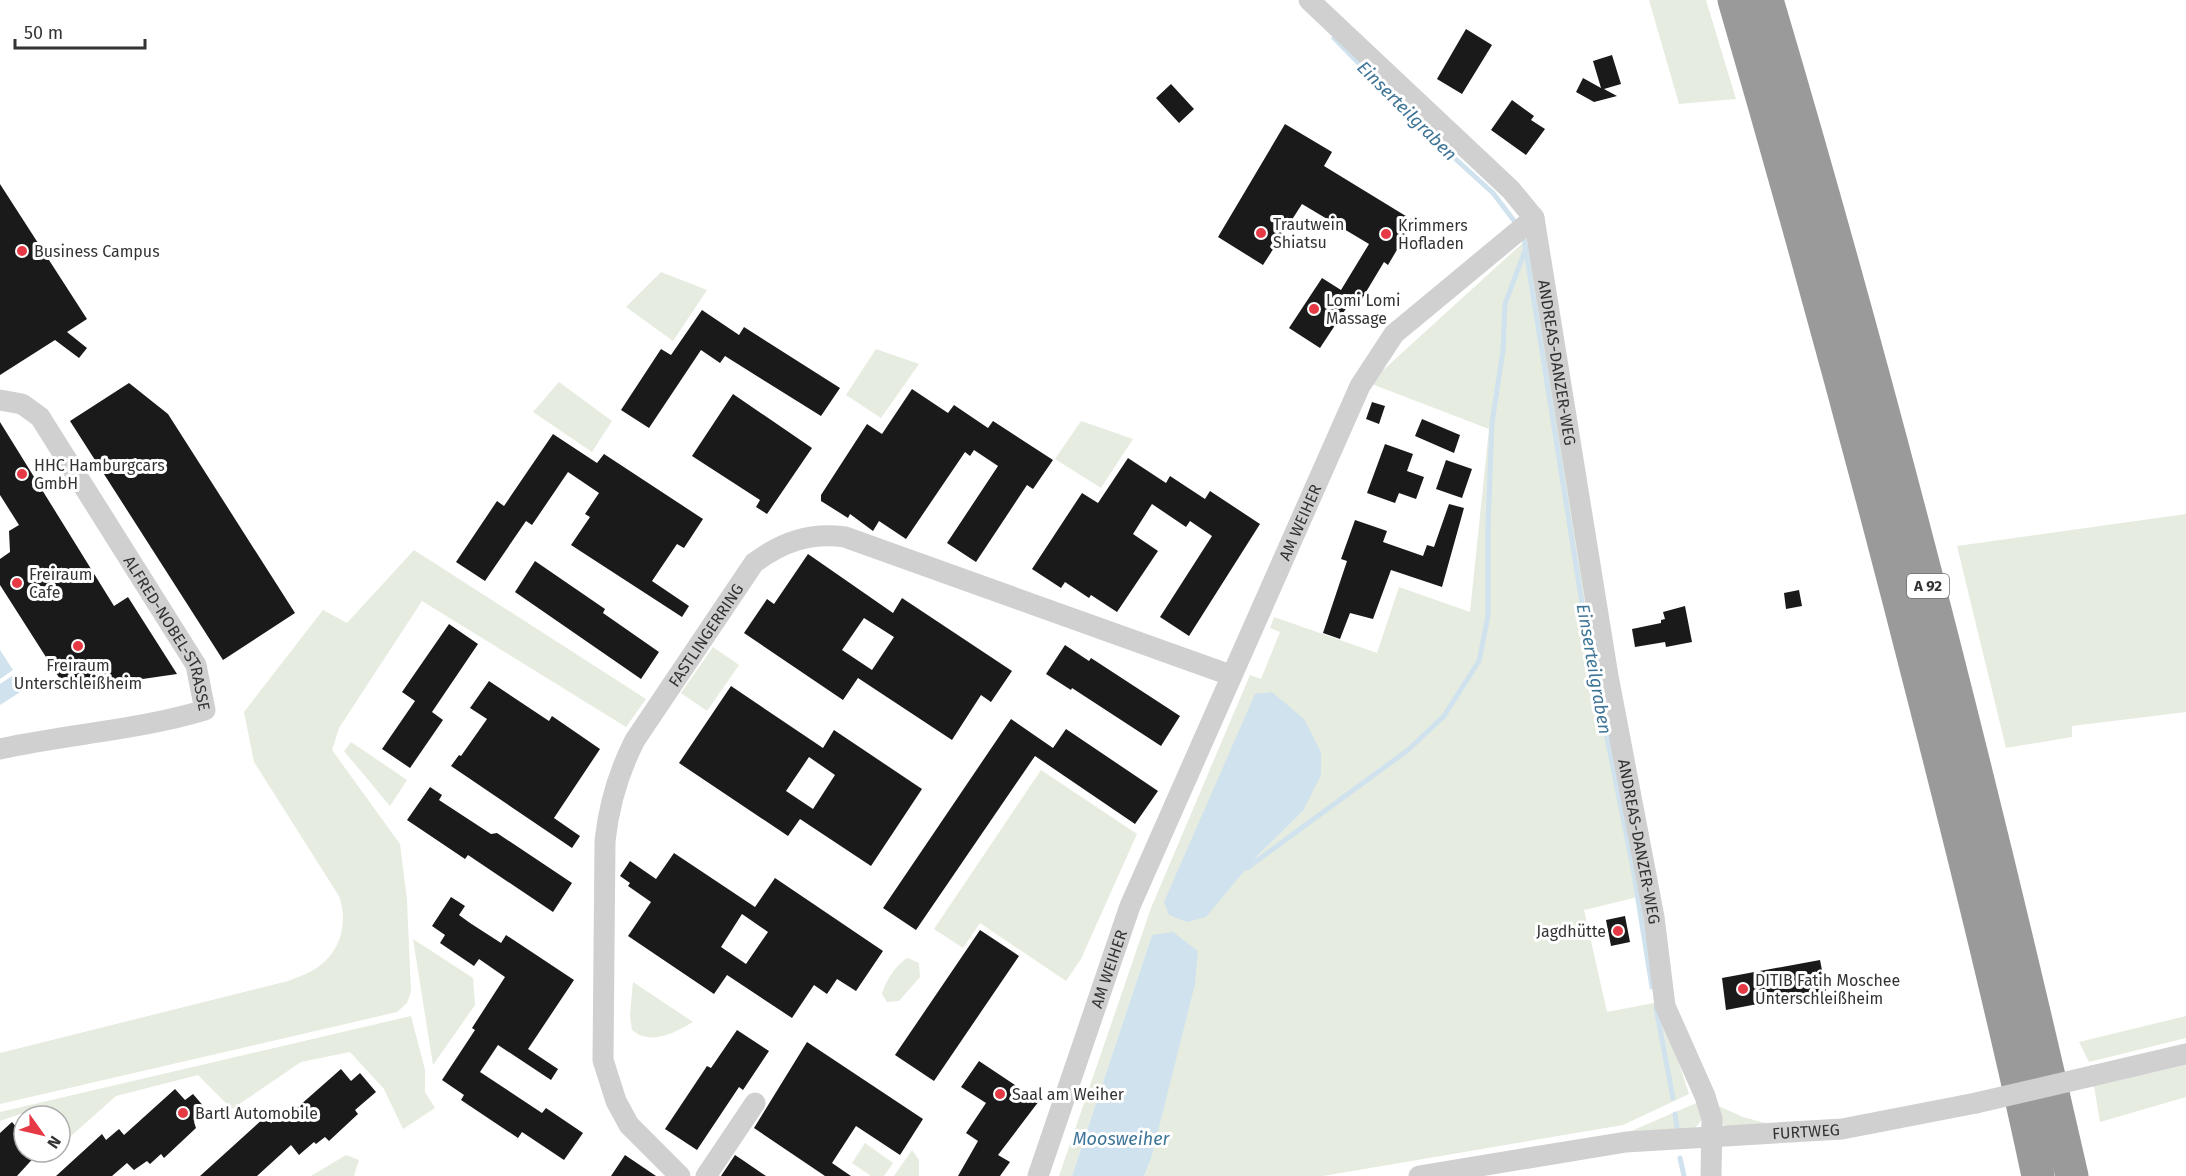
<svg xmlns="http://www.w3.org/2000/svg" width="2186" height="1176" font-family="'Fira Sans',sans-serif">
  <rect width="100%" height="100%" fill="#fff"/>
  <path fill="#e6ecdf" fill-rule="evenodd" d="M1649 0H1706L1736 99 1679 104Z
    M1527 239 1642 896 1584 910 1607 1012 1659 1002 1689 1094 1623 1125 1323 1176H1144L1151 1159 1166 1096 1152 935 1072 1176H1059L1151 908 1250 675 1261 679 1280 632 1270 628 1274 617 1377 653 1399 587 1470 612 1489 429 1369 383ZM1321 752 1303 811 1256 857Z
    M661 272 707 290 673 341 626 307Z
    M876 349 919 364 881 418 846 395Z
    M559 382 612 421 592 452 533 412Z
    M1081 421 1133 439 1101 488 1055 459Z
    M2186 514V712L2072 726V737L2006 748 1957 546Z
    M414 550 646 699 626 727 422 601 339 728 332 750 400 844 407 900 411 992 407 1003 397 1012 0 1104V1053L288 981C298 977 310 973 318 967 342 950 348 921 339 896L254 762 244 712 323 610 347 623Z
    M713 647 739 665 707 711 681 693Z
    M351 742 407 780 390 806 344 751Z
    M1041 770 1137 834 1081 959 1066 981 980 923 963 948 934 929Z
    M413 939 473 978 475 1005 433 1065Z
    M908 958 919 963 920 977 899 1001 887 1002 882 994C885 982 897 963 908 958Z
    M633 982 693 1022C674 1033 651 1046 632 1030L630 1015Z
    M411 1016 425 1070V1092L435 1108 403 1129 384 1089 350 1052 301 1062 232 1109 198 1075 116 1096 62 1144 60 1116H31L26 1112 0 1121V1112Z
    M2186 1016V1038L2089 1062 2079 1042Z
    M2186 1065V1097L2100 1122 2094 1086Z
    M1701 1101 1705 1116 1695 1128 1632 1134 1631 1131Z
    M1712 1103 1743 1117 1769 1124 1827 1121 1921 1107C1891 1114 1740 1138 1720 1123Z
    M865 1143 893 1163 884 1176H871L852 1163Z
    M912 1150 919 1160V1176H894Z
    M346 1155 359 1160 354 1176H311Z"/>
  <path fill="#cfe2ee" d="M0 650 13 670 0 679Z
    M15 674 25 689 0 705V684Z
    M1272 692 1304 719 1321 752V775L1303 811 1256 857 1206 917 1187 922 1169 915 1164 902 1255 694Z
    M1173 932 1198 951 1195 984 1151 1159 1144 1176H1072L1152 935Z"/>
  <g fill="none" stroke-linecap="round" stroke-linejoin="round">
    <path stroke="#cfe2ee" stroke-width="5" d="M1334 38 1428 134 1493 193 1515 222
      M1524 238 1589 647 1633 868 1652 987
      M1247 868 1408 750 1444 716 1479 661 1488 616V526L1492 423 1503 350 1505 304 1526 248
      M1656 1008 1673 1098
      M1675 1114 1677 1128
      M1680 1158 1684 1176"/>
  </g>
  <path fill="#1a1a1a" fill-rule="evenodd" d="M1466 29 1492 45 1462 94 1437 79Z
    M1612 55 1621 84 1604 89 1617 96 1594 102 1576 92 1583 78 1601 88 1593 61Z
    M1171 84 1194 109 1179 123 1156 98Z
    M1512 100 1534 116 1531 120 1545 129 1526 155 1491 130Z
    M1285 124 1332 152 1324 166 1414 221 1388 265 1384 262 1360 302 1353 298 1320 348 1289 328 1322 278 1341 290 1369 244 1302 204 1263 265 1218 237Z
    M0 184 87 319 67 332 87 348 79 358 55 340 0 375Z
    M702 310 739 335 744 327 840 388 821 416 725 356 720 363 701 350 649 428 621 410 661 349 671 355Z
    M129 383 168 414 295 613 223 660 70 421Z
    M912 389 948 413 954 405 988 428 993 421 1053 460 1033 489 1027 485 976 562 947 543 998 466 974 450 970 456 965 452 906 539 879 521 873 531 850 514 848 518 821 501V495L867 424 882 434Z
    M733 394 812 448 767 514 756 507 760 500 692 456Z
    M1372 402 1385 406 1379 424 1366 419Z
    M1422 419 1460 435 1454 453 1415 436Z
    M0 422 114 606 128 597 177 674 67 690 0 585V559L10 552 9 531 19 525 0 495Z
    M553 434 597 463 604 454 703 519 684 548 677 544 652 581 689 606 682 617 571 545 590 517 585 514 599 493 568 472 532 525 526 521 485 581 456 562 497 501 504 506Z
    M1385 444 1413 454 1407 471 1424 477 1416 499 1399 493 1395 503 1367 493Z
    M1128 458 1166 483 1170 476 1205 499 1210 491 1260 524 1189 636 1160 617 1212 536 1190 521 1186 527 1152 504 1133 534 1158 551 1117 612 1091 595 1089 598 1065 582 1061 588 1032 569 1082 493 1098 503Z
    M1446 460 1472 469 1462 498 1436 489Z
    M1449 504 1464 508 1442 587 1391 570 1373 619 1350 613 1340 639 1323 633 1347 561 1341 559 1355 520 1387 531 1383 542 1423 556 1427 545 1434 547Z
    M808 554 893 613 902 598 1012 671 991 702 981 695 952 740 858 678 843 700 744 633 767 599 774 604ZM864 618 894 637 872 670 842 650Z
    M535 561 605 609 603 613 659 652 641 679 515 592Z
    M1799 590 1802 606 1786 609 1784 593Z
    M1685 606 1692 642 1666 647 1665 642 1635 647 1632 629 1661 623V620L1665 619 1663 612Z
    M449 624 478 644 432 712 443 720 410 768 382 749 415 701 402 692Z
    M1065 645 1089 661 1091 658 1180 716 1161 746 1072 688 1071 690 1046 674Z
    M489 681 549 721 552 716 600 749 554 818 580 836 572 848 451 766 459 755 461 756 487 719 470 708Z
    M731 686 823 748 834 730 922 789 871 866 800 819 788 836 679 763ZM809 757 835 775 813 809 786 791Z
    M1011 719 1053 748 1066 729 1158 791 1135 824 1035 756 916 930 883 908Z
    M430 787 442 795 439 800 491 834 497 833 572 883 553 912 468 855 465 859 407 820Z
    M674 853 755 907 775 878 883 951 856 991 837 979 827 994 814 985 792 1018 727 975 714 994 628 936 651 902 628 886 630 883 620 876 630 861 656 879ZM742 914 768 932 746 964 721 947Z
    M451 897 465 906 459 915 470 923 501 943 506 935 574 980 528 1049 558 1069 551 1080 498 1045 480 1072 542 1113 546 1108 583 1133 564 1160 522 1132 518 1138 461 1100 464 1095 442 1080 475 1030 472 1028 505 977 479 959 474 966 440 943 445 935 432 926Z
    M1625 916 1630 942 1611 946 1606 920Z
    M980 930 1019 956 934 1081 895 1055Z
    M1820 960 1826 991 1726 1010 1722 978Z
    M737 1030 769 1051 743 1090 739 1087 697 1150 665 1129 707 1066 711 1068Z
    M807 1042 923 1119 900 1155 856 1126 832 1163 851 1176H825L754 1128Z
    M979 1061 1039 1101 998 1155 1010 1162 1000 1176H958L978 1141 966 1133 986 1103 961 1087Z
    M341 1069 351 1081 360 1073 376 1092 355 1110 358 1114 329 1141 325 1137 316 1144 314 1142 299 1155 291 1145 257 1176H200L265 1117 271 1123 286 1110 290 1114Z
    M175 1089 185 1100 193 1094 206 1109 194 1122 196 1128 164 1158 161 1154 150 1164 147 1161 134 1170 127 1163 112 1176H56L102 1134 106 1140 119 1129 124 1135Z
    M12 1122 24 1136V1152H39L17 1176H0V1133Z
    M625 1155 656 1176H611Z
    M735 1155 744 1161 766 1176H721Z"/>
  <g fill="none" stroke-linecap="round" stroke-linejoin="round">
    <g stroke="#d0d0d0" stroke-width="21">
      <path id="s1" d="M1309 0 1511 190 1534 218 1608 676 1654 917 1665 1006 1705 1096 1712 1119 1711 1176"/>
      <path id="s2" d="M0 400 22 404 40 417 196 665 205 710C139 730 68 734 0 749"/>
      <path d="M2092 1076 2186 1054"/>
      <path id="s3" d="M680 1176 629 1125 616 1101 603 1060 605 841C609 804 618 773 635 740L754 563C782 542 810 532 845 537L1230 675"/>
      <path d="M706 1176 755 1103"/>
      <path id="s4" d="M1038 1176 1130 906 1360 386 1394 334 1534 218"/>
      <path id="s5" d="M1419 1176 1626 1142 1842 1129 1976 1103"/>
    </g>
    <path stroke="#9a9a9a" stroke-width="33" d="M1734 0C1801 231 1864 462 1923 695 1964 855 2004 1015 2038 1176
      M1767 0C1882 388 1982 781 2072 1176"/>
    <path stroke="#d0d0d0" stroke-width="21" d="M1976 1103 2092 1076"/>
  </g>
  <g fill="#e63946" stroke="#fff" stroke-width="2">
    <circle cx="1261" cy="233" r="6"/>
    <circle cx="1386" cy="234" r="6"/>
    <circle cx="22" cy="251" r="6"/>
    <circle cx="1314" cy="309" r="6"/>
    <circle cx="22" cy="474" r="6"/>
    <circle cx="17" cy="583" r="6"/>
    <circle cx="78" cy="646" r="6"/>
    <circle cx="1618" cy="931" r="6"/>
    <circle cx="1743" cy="989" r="6"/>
    <circle cx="1000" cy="1094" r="6"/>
    <circle cx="183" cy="1113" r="6"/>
  </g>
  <g text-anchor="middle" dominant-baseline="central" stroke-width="6" stroke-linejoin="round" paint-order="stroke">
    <rect fill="#fff" stroke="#707070" stroke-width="1.5" x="1907" y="574" width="42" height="24" rx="4.5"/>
    <g font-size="15" font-weight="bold" fill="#333">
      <text x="1928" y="586">A 92</text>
    </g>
    <g font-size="16" fill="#333" stroke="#fff" text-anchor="start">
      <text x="1273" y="224">Trautwein<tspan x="1273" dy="18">Shiatsu</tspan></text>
      <text x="1398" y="225">Krimmers<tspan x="1398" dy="18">Hofladen</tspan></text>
      <text x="34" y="251">Business Campus</text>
      <text x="1326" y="300">Lomi Lomi<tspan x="1326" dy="18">Massage</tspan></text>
      <text x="34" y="465">HHC Hamburgcars<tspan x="34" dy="18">GmbH</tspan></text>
      <text x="29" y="574">Freiraum<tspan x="29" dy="18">Cafe</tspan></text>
      <text x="78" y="665" text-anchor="middle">Freiraum<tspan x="78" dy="18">Unterschleißheim</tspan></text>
      <text x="1606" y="931" text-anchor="end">Jagdhütte</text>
      <text x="1755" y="980">DITIB Fatih Moschee<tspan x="1755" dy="18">Unterschleißheim</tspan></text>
      <text x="1012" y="1094">Saal am Weiher</text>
      <text x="195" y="1113">Bartl Automobile</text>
    </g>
    <g font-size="16" fill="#333" stroke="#fff">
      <text stroke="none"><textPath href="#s1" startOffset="460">ANDREAS-DANZER-WEG</textPath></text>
      <text stroke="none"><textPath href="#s4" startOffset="705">AM WEIHER</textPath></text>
      <text stroke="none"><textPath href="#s2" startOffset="297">ALFRED-NOBEL-STRASSE</textPath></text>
      <text stroke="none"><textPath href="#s3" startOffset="594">FASTLINGERRING</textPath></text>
      <text stroke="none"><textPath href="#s1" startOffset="946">ANDREAS-DANZER-WEG</textPath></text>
      <text stroke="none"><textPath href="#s4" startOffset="219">AM WEIHER</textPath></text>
      <text stroke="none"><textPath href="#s5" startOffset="390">FURTWEG</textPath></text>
    </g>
    <g font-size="18" font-style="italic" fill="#3f7597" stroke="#fff">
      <text transform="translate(1407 111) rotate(45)">Einserteilgraben</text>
      <text transform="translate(1594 669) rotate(80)">Einserteilgraben</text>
      <text x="1121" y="1139">Moosweiher</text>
    </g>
  </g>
  <g transform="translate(42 1134) rotate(124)"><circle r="28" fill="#ffffff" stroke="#adadad" stroke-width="1.5"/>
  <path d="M0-4.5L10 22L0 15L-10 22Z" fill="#e63946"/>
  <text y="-9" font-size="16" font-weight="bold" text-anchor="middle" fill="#333333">N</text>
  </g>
  <path d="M15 39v9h130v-9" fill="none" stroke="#333333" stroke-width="3"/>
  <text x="24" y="39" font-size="18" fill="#333333" stroke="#ffffff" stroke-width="4.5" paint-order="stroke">50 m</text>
</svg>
